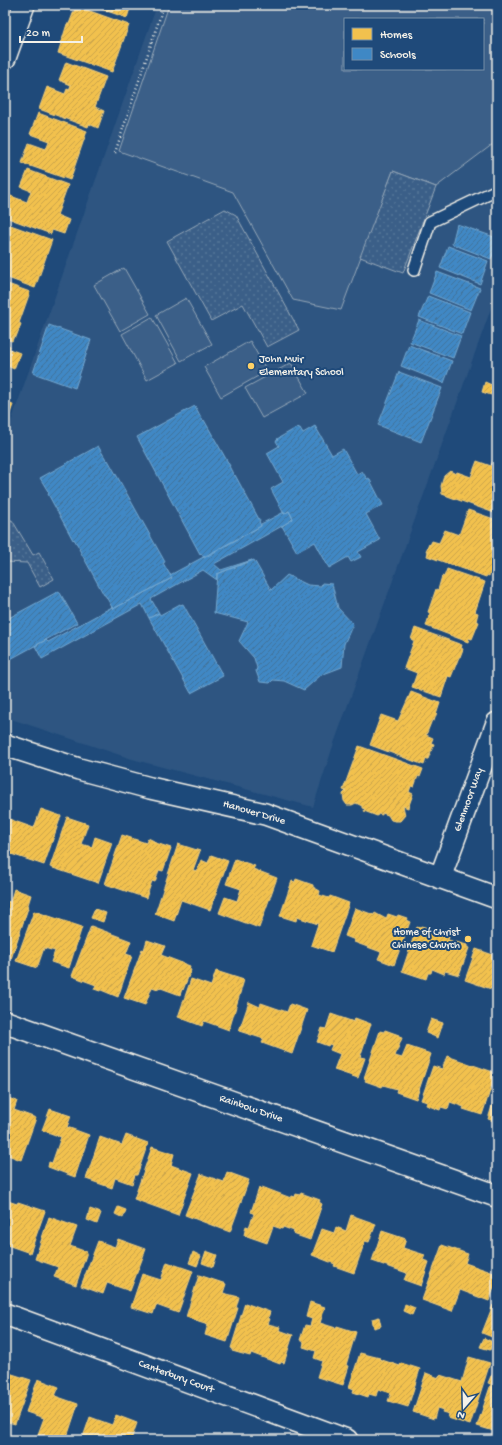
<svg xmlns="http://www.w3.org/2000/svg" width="502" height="1445" font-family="'Gochi Hand',sans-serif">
  <defs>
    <pattern id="park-dots" width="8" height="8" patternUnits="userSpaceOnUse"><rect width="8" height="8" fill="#3a5f88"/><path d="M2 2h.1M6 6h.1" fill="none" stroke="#577699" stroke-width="1.8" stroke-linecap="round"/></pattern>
    <pattern id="homes-hatch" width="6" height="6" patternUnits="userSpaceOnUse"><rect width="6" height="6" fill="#f2c14e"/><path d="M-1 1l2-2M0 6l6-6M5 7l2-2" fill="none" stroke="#c8a34c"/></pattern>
    <pattern id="schools-hatch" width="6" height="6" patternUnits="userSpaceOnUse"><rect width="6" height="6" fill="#3f88c5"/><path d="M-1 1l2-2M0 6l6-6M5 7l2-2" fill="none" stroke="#427299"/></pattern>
  </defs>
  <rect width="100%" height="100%" fill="#1f4a7a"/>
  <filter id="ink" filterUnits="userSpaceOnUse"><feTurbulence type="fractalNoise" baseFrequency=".025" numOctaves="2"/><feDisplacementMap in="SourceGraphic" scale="8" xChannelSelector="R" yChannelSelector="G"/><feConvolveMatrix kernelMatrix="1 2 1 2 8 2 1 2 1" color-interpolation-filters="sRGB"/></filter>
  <g filter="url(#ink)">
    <path fill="#2d5581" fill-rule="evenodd" d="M157 5H497V292L332 749 313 807 132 759 5 717V439ZM345 19H483V69H345Z"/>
    <path fill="#3a5f88" stroke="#97a8b8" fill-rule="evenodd" d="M169 5H497V141L436 187 393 171 341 310 293 300 233 192 119 151ZM345 19H483V69H345Z
      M124 268 150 314 120 331 94 285Z
      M186 298 212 344 181 361 156 315Z
      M152 317 178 363 147 380 122 334Z
      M250 341 267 371 221 397 204 367Z
      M291 363 308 393 262 418 245 388Z"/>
    <path fill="url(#park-dots)" stroke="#97a8b8" d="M393 171 436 187 403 273 360 257Z
      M225 209 236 215 299 330 267 347 243 304 211 321 167 241Z
      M5 520 7 521 12 520 33 555 39 552 54 579 40 587 27 563 5 562Z"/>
    <path fill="url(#homes-hatch)" stroke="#f3cf7c" d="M90 5H131L127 18Z
      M76 6 129 25 112 72 58 53 67 24H69Z
      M66 62 106 77 95 107 104 111 98 128 89 124 88 127 39 109 47 87 65 94 67 89 69 90 71 85 59 80Z
      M38 113 87 131 70 180 22 163 29 143 46 149 49 141 30 134Z
      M28 170 68 185 57 215 69 220 64 234 52 230 51 234 5 217V204L8 195 27 202 31 191 21 187Z
      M5 223 52 240 35 288 5 277Z
      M5 283 30 292 19 323 21 324 16 337 14 336 12 341 5 339Z
      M5 344 10 346 9 349 20 353 14 369 5 365Z
      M485 382 494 386 491 395 482 392Z
      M5 402 13 405 9 416 5 415Z
      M495 455 497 456V514L442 494 441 486 444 476 450 471 456 474 457 472 471 477 477 461 491 466Z
      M468 510 497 520V561L495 560 489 576 487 575 486 577 427 556 428 552 426 551 429 544 430 545 432 541 439 543 445 530 459 535Z
      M447 569 485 582 475 612 478 613 476 621 479 622 472 639 469 638 468 642 426 626 430 613 428 612 436 589 438 590 442 576 444 577Z
      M415 628 462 645 461 648 463 649 460 657H459L451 677 448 676 441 697 412 687 417 673 404 668 414 641 411 639Z
      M411 692 440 703 434 721 432 720 426 735 433 738 431 743 434 744 428 759H426L424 765 370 745 381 715 398 721Z
      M359 746 423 769 420 777 418 776 414 787 411 786 409 792 413 794 408 808 403 806 405 815 400 821H395L391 820 388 815 382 813V815L378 814 377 816 364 811 365 809 362 808V806L356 803 352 805H347L344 801 343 794 346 791 343 790Z
      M41 809 61 816 44 865 5 852 6 818 34 828Z
      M67 817 88 824 81 844 92 847 95 837 112 843 98 883 50 867Z
      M122 835 146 843 148 838 154 841 153 842 171 848 163 871 159 870 155 882 152 881 146 898 105 884Z
      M178 844 200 851 193 870 197 871 201 860 208 863 211 855 228 861 210 910 181 900 174 921 155 914Z
      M235 859 255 866 253 869 277 878 259 928 219 913 225 897 237 901 241 889 226 884Z
      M296 879 313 885V887L320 891 319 895 329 898 330 896 349 903 332 952 311 945 318 924 297 917 296 921 280 916 292 881 295 882Z
      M14 889 31 895 27 908H28L11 959 5 957V901L10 902Z
      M355 908 374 915 375 913 386 919 388 914 397 917 398 915 407 918 406 920 410 922 394 965 378 959 381 952 354 942 355 940 345 936Z
      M95 909 106 913 103 922 91 918Z
      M34 911 82 927 69 968 51 962 55 951 44 948 37 968 16 961Z
      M91 926 131 941 126 954 132 956 118 997 101 990 100 991 94 989 96 985 72 976Z
      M421 926 428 928V930L449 937 448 940 467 945V947L469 948 459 975 445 971 444 974 432 969 431 973H428L426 979 402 971 417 927 420 928Z
      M147 940 165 946 161 955 190 966 189 969 191 970 183 990 182 989 180 995 158 987V989L152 987 145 1005 124 998 142 949 144 950Z
      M476 949 496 956 497 955V991L465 980Z
      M216 971 244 980 229 1030 204 1021 202 1026 178 1017 191 979 211 986Z
      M249 1002 260 1007 261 1003 287 1012 290 1004 307 1010 292 1054 262 1043 264 1039 239 1031Z
      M331 1014 354 1022 355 1018 371 1024 360 1057 365 1058 358 1078 334 1070 340 1054 330 1050 332 1045 329 1044 328 1046 317 1042 322 1028 326 1029Z
      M431 1019 443 1023 438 1038 426 1033Z
      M385 1030 399 1035V1037L402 1038 395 1056 402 1058 407 1046 431 1054 416 1099 396 1092 397 1089 383 1085 382 1087 365 1081 366 1079 364 1078 380 1031 384 1032Z
      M447 1056 496 1073 482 1115 463 1109 464 1107 450 1102 448 1109 441 1107 440 1110 426 1105 427 1102 421 1100 433 1066 442 1069Z
      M497 1090V1122L488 1119Z
      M5 1097 17 1101 14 1110 36 1118 21 1160 5 1154Z
      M50 1109 71 1116 67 1127 89 1135 75 1177 48 1167 49 1162 52 1163 61 1137 42 1130Z
      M126 1135 148 1143 137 1175H135L132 1184 115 1178 112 1188 86 1179 100 1137 122 1145Z
      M152 1147 174 1154 171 1165 193 1173 178 1215 134 1199Z
      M227 1172 249 1180 230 1232 185 1215 201 1174 224 1182Z
      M262 1187 291 1198 292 1196 295 1197 296 1194 300 1195 301 1193 320 1200 319 1202 322 1204 310 1240 293 1234 294 1231 283 1227 282 1229 273 1226 267 1243 244 1235 246 1226 249 1227 254 1214 251 1212 259 1188 262 1189Z
      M5 1200 17 1204 18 1202 45 1211 30 1253 7 1245 5 1252Z
      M118 1207 126 1210 123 1218 115 1214Z
      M90 1209 101 1213 97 1224 87 1220Z
      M351 1215 376 1224 369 1242 365 1241 354 1273 334 1266 335 1264 312 1255 322 1229 334 1233 336 1227 346 1231Z
      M49 1217 77 1227 70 1246 87 1252 76 1285 54 1277 58 1267 35 1259Z
      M382 1231 406 1239 403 1248 425 1255 423 1260 429 1262 421 1286 404 1280 407 1273 372 1261Z
      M118 1239 146 1249 130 1291 107 1283 103 1294 81 1286 98 1241 115 1247Z
      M442 1245 468 1254 465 1263 497 1274V1280L489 1301 460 1290 452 1311 422 1300Z
      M206 1251 217 1255 213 1267 202 1263Z
      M193 1252 201 1256 197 1266 189 1263Z
      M167 1262 193 1271 178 1313 156 1305 153 1314 131 1307 142 1274 161 1280Z
      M199 1275 226 1284 223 1293 239 1297 236 1308H238L227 1342 205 1335 208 1324 186 1317Z
      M497 1299V1339L482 1333 493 1305 495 1306Z
      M310 1302 325 1307 320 1323 336 1328 337 1326 356 1332 346 1365 349 1366 343 1385 317 1377 322 1361 314 1358 316 1351 303 1347 304 1342 300 1340 305 1325 310 1326 312 1319 306 1317Z
      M245 1303 270 1312 268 1318 270 1319 268 1324 280 1327 279 1330 293 1335 284 1363 281 1362 280 1364 251 1353 250 1356 232 1351 233 1349 231 1348Z
      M405 1304 415 1308 412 1315 403 1311Z
      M379 1317 381 1326 374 1328 372 1319Z
      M484 1338 493 1342 490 1350 480 1347Z
      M360 1353 380 1358 379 1359 400 1366 401 1363 420 1369 408 1407 388 1401 391 1393 378 1389 376 1396 369 1394 368 1397 353 1392 354 1389 349 1387Z
      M469 1357 490 1363 470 1425 448 1418 449 1414 442 1412 443 1410 437 1408 434 1419 413 1412 426 1373 439 1378 440 1375 462 1382Z
      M494 1371H497V1432L477 1426 491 1384 488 1383 491 1376H492Z
      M9 1373 31 1380 15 1424 5 1421V1383Z
      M38 1379 59 1387 55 1396 78 1404 66 1440H46L37 1437 44 1418 26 1412Z
      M116 1415 137 1423 131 1440H82L90 1417 112 1425Z"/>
    <path fill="url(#schools-hatch)" stroke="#75a8d0" d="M457 224 497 238V246L491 259 452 244Z
      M448 246 488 261 480 284 440 268Z
      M437 272 480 288 471 310 429 293Z
      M428 296 470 312 462 334 419 317Z
      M419 320 461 336 453 358 410 342Z
      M49 325 91 340 75 388 33 373Z
      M409 345 452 361 444 383 401 366Z
      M399 372 442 388 421 442 378 425Z
      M195 406 203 421 204 420 230 466H229L234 476 235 475 260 521H259L261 526 204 558 201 553 200 554 137 437Z
      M315 426 332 455 343 449 357 474 362 471 367 479 369 478 383 505 366 514 380 540 358 552 361 557 351 562 348 557 329 568 315 542 297 552 282 526 293 519 289 511 284 514 271 489 283 482 267 453 279 446 276 441 278 440 277 439 298 427 299 428H300L303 433Z
      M98 446 107 461 108 460 165 562 163 563 172 578 113 609 105 595H104L79 549H80L74 539 73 540 48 494 49 493 40 478Z
      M289 511 293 519 282 526 214 564 221 570 252 560 217 574V580L203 570 151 599 159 613 149 618 142 604 42 659 35 646 46 640 48 642 112 607 113 609 172 578 170 575 261 526V524L284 512V514Z
      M254 560 271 590 287 575 308 585 321 586 322 583 332 584 338 608 353 624 344 644 342 667 321 675 304 690 284 681 273 680 270 683 260 682 256 671 257 668 254 658 239 641 248 622 214 613 217 574Z
      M59 591 77 623 5 662V620Z
      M180 604V605L183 604 223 676 191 693 149 618 159 613 160 615Z"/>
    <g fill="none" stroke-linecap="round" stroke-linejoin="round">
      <defs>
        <path id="service" d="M414 270 430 222 497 190"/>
        <path id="minor" d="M5 58 24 5
          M5 745 79 769 150 788 265 814 497 898
          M440 878 497 723
          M5 1314 347 1440"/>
        <path id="tertiary" d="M5 1022 497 1196"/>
      </defs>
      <use href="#service" stroke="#f4f1e8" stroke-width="14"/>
      <use href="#minor" stroke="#f4f1e8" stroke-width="24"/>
      <use href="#tertiary" stroke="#f4f1e8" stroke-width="25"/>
      <path stroke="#f4f1e8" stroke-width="2.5" stroke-dasharray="1 3" stroke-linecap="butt" d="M115 153 164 5"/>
      <use href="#service" stroke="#1f4a7a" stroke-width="11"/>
      <use href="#minor" stroke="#1f4a7a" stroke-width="21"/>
      <use href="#tertiary" stroke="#1f4a7a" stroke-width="22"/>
    </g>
  </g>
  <g fill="#ffd166" stroke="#1f4a7a" stroke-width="1.5">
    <circle cx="251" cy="366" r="4"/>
    <circle cx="468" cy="939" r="4"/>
  </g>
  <g text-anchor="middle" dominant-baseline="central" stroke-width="4" stroke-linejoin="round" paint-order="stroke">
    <g font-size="11" fill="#f4f1e8" stroke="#1f4a7a" text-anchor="start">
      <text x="259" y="360">John Muir<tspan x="259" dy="13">Elementary School</tspan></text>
      <text x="460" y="933" text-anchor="end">Home of Christ<tspan x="460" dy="13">Chinese Church</tspan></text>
    </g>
    <g font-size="11" fill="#f4f1e8" stroke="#1f4a7a">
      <text transform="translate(469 800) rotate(-70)">Glenmoor Way</text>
      <text transform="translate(254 813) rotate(16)">Hanover Drive</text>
      <text transform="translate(251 1109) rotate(19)">Rainbow Drive</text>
      <text transform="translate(176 1377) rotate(20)">Canterbury Court</text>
    </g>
  </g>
  <rect width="502" height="1445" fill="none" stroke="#1f4a7a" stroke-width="20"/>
  <rect x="10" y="10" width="482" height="1425" fill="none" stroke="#f4f1e8" stroke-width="1.5" filter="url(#ink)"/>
  <rect x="344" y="18" width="140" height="52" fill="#1f4a7a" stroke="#748da6"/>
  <rect x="352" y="28" width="20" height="12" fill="#f2c14e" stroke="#748da6"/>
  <text x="380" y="38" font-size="12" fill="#f4f1e8">Homes</text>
  <rect x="352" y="48" width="20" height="12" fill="#3f88c5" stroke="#748da6"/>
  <text x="380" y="58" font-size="12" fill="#f4f1e8">Schools</text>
  <g transform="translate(464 1407) rotate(200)" stroke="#1f4a7a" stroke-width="3" paint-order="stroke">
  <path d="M0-3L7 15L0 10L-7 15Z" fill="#f4f1e8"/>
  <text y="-6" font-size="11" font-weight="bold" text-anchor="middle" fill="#f4f1e8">N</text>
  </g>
  <path d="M20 36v6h62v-6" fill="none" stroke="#f4f1e8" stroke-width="2"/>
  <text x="26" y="36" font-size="12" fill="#f4f1e8" stroke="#1f4a7a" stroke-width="3" paint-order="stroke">20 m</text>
</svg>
